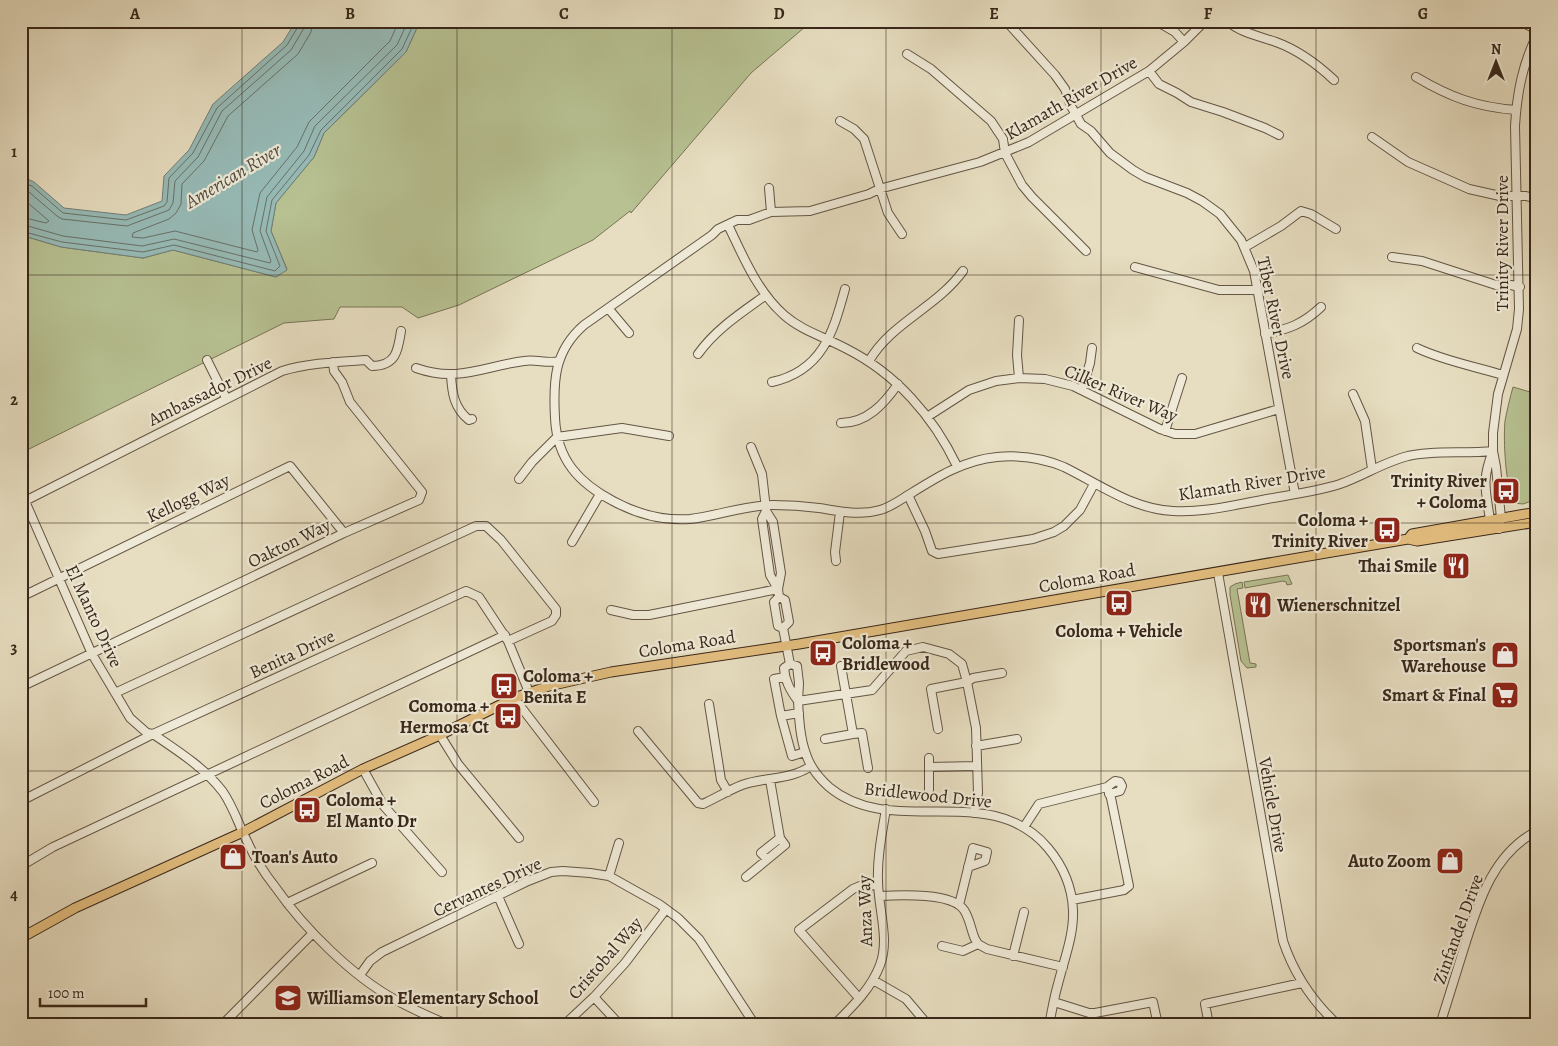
<svg xmlns="http://www.w3.org/2000/svg" width="1558" height="1046" font-family="Alegreya,serif">
  <rect width="100%" height="100%" fill="#e7dec1"/>
  <filter id="stains"><feTurbulence type="fractalNoise" baseFrequency=".004" numOctaves="4"/><feColorMatrix values="0 0 0 0 .2 0 0 0 0 .09 0 0 0 0 .02 0 0 0 .5 -.17"/></filter>
  <radialGradient id="worn" r=".72"><stop offset=".6" stop-color="#630" stop-opacity="0"/><stop offset="1" stop-color="#630" stop-opacity=".3"/></radialGradient>
  <path fill="#b7c192" stroke="#787456" d="M420 21H812L751 73 631 213 630 211 593 240 459 305 418 318 402 307H340L334 319 284 323 21 453V235L61 247 143 258 173 250 276 277 287 269 271 231 276 203 314 157 324 133 406 52Z
    M1513 387 1537 394V499L1523 504 1513 503C1506 485 1503 442 1505 421 1507 410 1510 398 1513 387Z
    M1288 575 1292 584 1287 585 1286 582 1283 581 1245 588 1244 582Z
    M1242 582 1243 588 1237 589 1250 663 1256 664V667L1247 668 1241 661 1230 595V587L1235 584Z"/>
  <path fill="#97bbb7" stroke="#718078" d="M296 21H420L406 52 324 133 314 157 276 203 271 231 287 270 276 277 173 250 143 258 61 247 21 235V176L34 182 64 208 126 215 162 201 164 176 189 150 213 104 283 42Z"/>
  <g fill="none" stroke-linecap="round" stroke-linejoin="round">
    <path stroke="#687168" stroke-width="1" d="M313 21 311 32 298 54 228 116 204 161 182 184 181 204 176 213 169 219 133 233 132 237 143 238 175 231 257 252 258 250 252 230 260 193 297 147 309 122 390 41 399 21
      M21 182 32 186 63 213 126 220 164 206 167 202 169 178 193 153 217 108 287 45 299 25 300 21
      M21 189 29 192 57 216 62 219 127 226 169 210 173 203 175 181 198 157 222 111 291 50 304 28 306 21
      M21 197 49 221 46 223 21 217
      M21 224 63 236 142 246 174 239 270 263 271 261 260 231 267 197 304 151 315 126 397 45 408 21
      M21 231 62 242 143 252 174 245 275 271 280 266 266 231 272 200 309 155 321 130 402 49 415 21"/>
    <defs>
      <path id="minor" d="M1006 21 1055 75 1065 89 1071 106 1081 124 1091 131 1110 153 1133 170 1145 177 1187 193 1202 201 1220 214 1241 240 1254 271 1295 494
        M1156 21 1175 32 1184 42
        M1205 21 1184 42 1149 71 1029 142 980 162 879 189 869 194 810 211 771 212 749 220H737L718 229 712 235 584 325C554 351 553 381 555 418 557 460 579 483 613 501 637 514 663 521 690 519 717 516 745 505 773 505 788 505 804 506 819 508 839 511 859 516 880 510 891 507 900 500 910 494 937 477 964 460 997 457 1019 455 1043 458 1064 467 1099 484 1132 509 1173 511 1203 513 1233 505 1262 500 1288 495 1315 492 1340 484 1363 476 1384 462 1408 456 1435 450 1465 454 1493 451
        M1227 21C1241 33 1259 36 1276 42 1298 50 1317 64 1334 80
        M1520 21 1537 30
        M907 54 931 69 991 121 1003 139 1005 153 1022 185 1032 197 1086 251
        M1149 71 1159 84 1177 93 1191 102 1223 112 1265 128 1279 135
        M1416 77C1450 97 1476 107 1516 110
        M840 121 854 129 864 139 888 213 902 234
        M1372 137 1408 162 1469 189 1500 196H1526L1537 199
        M769 188 771 212
        M728 225C743 256 757 291 784 315 802 331 825 337 847 349 896 374 933 416 957 466
        M1245 247 1281 226 1301 211 1311 214 1336 229
        M1392 257 1422 261 1496 285H1511L1520 287
        M1135 267 1219 290H1258
        M608 308 629 333
        M1265 334C1289 329 1303 324 1321 307
        M1417 348C1444 361 1474 366 1503 375
        M698 354C716 329 741 313 766 295
        M207 360 226 398
        M869 361C892 322 936 308 963 271
        M416 368C458 383 484 366 524 361 536 359 548 364 559 361
        M451 375C452 393 454 408 469 420L472 419
        M1019 378 1017 355 1019 320
        M772 382C822 371 833 333 845 289
        M1082 389 1090 363 1092 348
        M1353 394 1365 421 1372 469
        M927 417 969 390 996 381 1019 378 1045 379 1073 386 1160 429 1175 434H1195L1279 409
        M841 423C867 423 884 404 898 384
        M1165 431 1182 378
        M751 447 762 474 766 509
        M1493 451C1481 480 1486 491 1490 520L1494 524
        M519 479 532 462 557 437 622 428 669 436
        M21 492 92 654 130 718 147 733 153 734C178 751 205 768 223 792 234 808 239 826 248 843 255 859 265 874 276 888 304 928 351 975 394 999 412 1009 430 1017 449 1025
        M908 495 925 531 932 551 938 554 1033 539 1054 532 1064 526 1080 510 1094 484
        M21 503 282 371C309 363 337 362 366 360L372 366C396 366 398 351 401 331
        M766 511 773 522 781 573 778 589 770 575 762 519Z
        M1499 529 1501 518 1496 467 1493 451V433L1498 394 1517 329 1519 309 1515 126C1517 94 1522 65 1537 35
        M572 542 600 494
        M836 561 835 552 840 512
        M1218 573 1283 941C1294 974 1312 1001 1338 1025
        M21 597 290 466 344 533
        M779 597 785 600 789 622 783 628
        M611 610 633 615H649L778 589 779 597 774 602 778 626 783 628 790 664
        M790 664 797 666 799 683 798 701C790 690 785 681 784 668Z
        M841 666 853 734 862 733 868 768
        M785 677 774 679 781 716 792 756 805 752
        M21 687 344 533 419 500 422 492 350 402 342 382 334 371 333 362
        M115 693 476 526H486L501 540 556 609V615L552 621 508 641
        M514 698 594 802
        M709 704 721 780 728 792
        M781 716 799 713
        M938 729 931 689 967 682 973 678 1002 673
        M638 731 698 803 703 804C716 798 729 790 742 785 765 777 791 780 811 766
        M440 735 458 764 519 838
        M825 739 853 734
        M976 746 1017 739
        M929 767 977 766
        M363 769 383 805 442 872
        M1107 787 1115 781 1120 782 1122 786 1120 791 1109 794
        M929 790V758
        M21 801 153 734 466 591 479 597 508 641 529 692
        M974 813 978 793 976 728 967 682 962 664 949 654 923 647 906 651 872 690 798 701C799 718 800 738 806 754 810 767 819 778 829 787 892 840 990 779 1048 848 1063 866 1072 887 1073 910 1074 935 1064 960 1058 984 1054 997 1052 1011 1049 1025
        M1024 827 1039 804 1107 787 1111 798 1129 886 1124 890 1072 900
        M767 859 761 853 780 838
        M21 866 53 847 505 635
        M609 876 619 843
        M746 877 785 845 780 838 770 780
        M498 896 519 944
        M879 896C899 895 952 892 964 910 970 919 971 930 975 939L978 944 987 949 1063 967
        M287 903 372 863
        M959 905 973 848 987 852 985 861 968 867
        M942 946 963 951 978 944
        M1013 956 1024 912
        M360 975 370 961 382 952 528 881 551 872 563 871 590 873 609 876 659 904 678 918 699 939 755 1025
        M873 980 906 999 928 1025
        M594 997 620 1025
        M859 998 799 930 853 889 860 886 878 885
        M1054 1002 1089 1013H1095L1153 1002 1158 1025
        M222 1025 313 933
        M564 1025 594 997 625 963 666 909
        M834 1025C852 1007 871 989 880 965 890 939 878 908 878 881 877 858 882 833 886 809
        M1209 1025 1205 1004 1302 983
        M1440 1025C1448 999 1456 974 1464 948 1478 904 1492 854 1537 831"/>
      <path id="major" d="M1408 539 1412 534 1537 512
        M21 938 75 908 243 832 363 769 440 735 514 698 549 686 611 672 799 644 1408 539 1417 541 1537 522"/>
    </defs>
    <use href="#minor" stroke="#645544" stroke-width="10"/>
    <use href="#major" stroke="#38271a" stroke-width="11"/>
    <use href="#minor" stroke="#efead7" stroke-width="8"/>
    <use href="#major" stroke="#e4bf80" stroke-width="9"/>
  </g>
  <path fill="none" stroke="#38271a" stroke-width="1" stroke-opacity="0.55" d="M242 21V1025M457 21V1025M672 21V1025M886 21V1025M1101 21V1025M1316 21V1025M21 275H1537M21 523H1537M21 771H1537"/>
  <defs>
    <symbol id="bus-square" viewBox="-11 -11 22 22"><rect x="-9" y="-9" width="18" height="18" rx="4" fill="#8f2418" stroke="#efead7"/><path d="M-5-6H5V4H4V6H2V4H-2V6H-4V4H-5ZM-3.5-4V0h7V-4ZM-3.5 1.2v1.5H-2V1.2ZM2 1.2v1.5H3.5V1.2Z" fill="#fff"/></symbol>
    <symbol id="restaurant-square" viewBox="-11 -11 22 22"><rect x="-9" y="-9" width="18" height="18" rx="4" fill="#8f2418" stroke="#efead7"/><path d="M-5-6h1v4h1v-4h1v4h1v-4h1v5L-1.5 .5V6h-2V.5L-5-1ZM5-6V6H3V1.5H1.5Q1.5-4 5-6Z" fill="#fff"/></symbol>
    <symbol id="shop-square" viewBox="-11 -11 22 22"><rect x="-9" y="-9" width="18" height="18" rx="4" fill="#8f2418" stroke="#efead7"/><path d="M-5-2.5h2.3a2.7 3.5 0 0 1 5.4 0H5L5.5 6h-11ZM-1.5-2.5h3a1.5 2.3 0 0 0-3 0Z" fill="#fff"/></symbol>
    <symbol id="supermarket-square" viewBox="-11 -11 22 22"><rect x="-9" y="-9" width="18" height="18" rx="4" fill="#8f2418" stroke="#efead7"/><path d="M-6-5.5h2.5l.6 2H6L4.5 2H-2.5L-4.4-4H-6ZM-1.5 3.2a1.3 1.3 0 1 0 .1 0ZM3 3.2a1.3 1.3 0 1 0 .1 0Z" fill="#fff"/></symbol>
    <symbol id="school-square" viewBox="-11 -11 22 22"><rect x="-9" y="-9" width="18" height="18" rx="4" fill="#8f2418" stroke="#efead7"/><path d="M0-5L7-2L0 1L-7-2ZM-4 1L0 2.5L4 1V4Q0 6-4 4Z" fill="#fff"/></symbol>
  </defs>
  <g fill-rule="evenodd">
    <use href="#bus-square" x="1490" y="475" width="32" height="32"/>
    <use href="#bus-square" x="1371" y="514" width="32" height="32"/>
    <use href="#restaurant-square" x="1440" y="550" width="32" height="32"/>
    <use href="#bus-square" x="1103" y="587" width="32" height="32"/>
    <use href="#restaurant-square" x="1242" y="589" width="32" height="32"/>
    <use href="#bus-square" x="807" y="637" width="32" height="32"/>
    <use href="#shop-square" x="1489" y="639" width="32" height="32"/>
    <use href="#bus-square" x="488" y="670" width="32" height="32"/>
    <use href="#supermarket-square" x="1489" y="679" width="32" height="32"/>
    <use href="#bus-square" x="492" y="700" width="32" height="32"/>
    <use href="#bus-square" x="291" y="794" width="32" height="32"/>
    <use href="#shop-square" x="217" y="841" width="32" height="32"/>
    <use href="#shop-square" x="1434" y="845" width="32" height="32"/>
    <use href="#school-square" x="272" y="982" width="32" height="32"/>
  </g>
  <g text-anchor="middle" dominant-baseline="central" stroke-width="4.5" stroke-linejoin="round" paint-order="stroke">
    <g font-size="18" fill="#38271a" stroke="#efead7">
      <text transform="translate(1071 98) rotate(-30)">Klamath River Drive</text>
      <text transform="translate(1502 243) rotate(-90)">Trinity River Drive</text>
      <text transform="translate(1276 318) rotate(78)">Tiber River Drive</text>
      <text transform="translate(210 391) rotate(-26)">Ambassador Drive</text>
      <text transform="translate(1121 393) rotate(23)">Cilker River Way</text>
      <text transform="translate(1252 483) rotate(-9)">Klamath River Drive</text>
      <text transform="translate(188 498) rotate(-26)">Kellogg Way</text>
      <text transform="translate(289 543) rotate(-26)">Oakton Way</text>
      <text transform="translate(1087 578) rotate(-10)">Coloma Road</text>
      <text transform="translate(94 616) rotate(65)">El Manto Drive</text>
      <text transform="translate(687 644) rotate(-9)">Coloma Road</text>
      <text transform="translate(292 654) rotate(-25)">Benita Drive</text>
      <text transform="translate(304 782) rotate(-27)">Coloma Road</text>
      <text transform="translate(928 795) rotate(6)">Bridlewood Drive</text>
      <text transform="translate(1273 805) rotate(80)">Vehicle Drive</text>
      <text transform="translate(487 887) rotate(-25)">Cervantes Drive</text>
      <text transform="translate(865 911) rotate(-92)">Anza Way</text>
      <text transform="translate(1458 929) rotate(-70)">Zinfandel Drive</text>
      <text transform="translate(605 958) rotate(-49)">Cristobal Way</text>
    </g>
    <g font-size="18" font-weight="bold" fill="#38271a" stroke="#efead7" text-anchor="end">
      <text x="1487" y="481">Trinity River<tspan x="1487" dy="21">+ Coloma</tspan></text>
      <text x="1368" y="520">Coloma +<tspan x="1368" dy="21">Trinity River</tspan></text>
      <text x="1437" y="566">Thai Smile</text>
      <text x="1277" y="605" text-anchor="start">Wienerschnitzel</text>
      <text x="1119" y="631" text-anchor="middle">Coloma + Vehicle</text>
      <text x="842" y="643" text-anchor="start">Coloma +<tspan x="842" dy="21">Bridlewood</tspan></text>
      <text x="1486" y="645">Sportsman's<tspan x="1486" dy="21">Warehouse</tspan></text>
      <text x="523" y="676" text-anchor="start">Coloma +<tspan x="523" dy="21">Benita E</tspan></text>
      <text x="1486" y="695">Smart &amp; Final</text>
      <text x="489" y="706">Comoma +<tspan x="489" dy="21">Hermosa Ct</tspan></text>
      <text x="326" y="800" text-anchor="start">Coloma +<tspan x="326" dy="21">El Manto Dr</tspan></text>
      <text x="252" y="857" text-anchor="start">Toan's Auto</text>
      <text x="1431" y="861">Auto Zoom</text>
      <text x="307" y="998" text-anchor="start">Williamson Elementary School</text>
    </g>
    <g font-size="19" font-style="italic" fill="#504c41" stroke="#efead7">
      <text transform="translate(233 176) rotate(-31)">American River</text>
    </g>
  </g>
  <rect width="1558" height="1046" fill="none" stroke="#e7dec1" stroke-width="55"/>
  <g transform="translate(1496 62)" stroke="#efead7" stroke-width="4" paint-order="stroke">
  <path d="M0-4L9 19L0 12L-9 19Z" fill="#38271a"/>
  <text y="-8" font-size="14" font-weight="bold" text-anchor="middle" fill="#38271a">N</text>
  </g>
  <path d="M40 998v8h106v-8" fill="none" stroke="#38271a" stroke-width="2.5"/>
  <text x="48" y="998" font-size="15" fill="#38271a" stroke="#efead7" stroke-width="4" paint-order="stroke">100 m</text>
  <rect x="28" y="28" width="1502" height="990" fill="none" stroke="#38271a" stroke-width="2"/>
  <g font-size="16" text-anchor="middle" font-weight="bold" fill="#38271a">
    <text x="135" y="19">A</text>
    <text x="350" y="19">B</text>
    <text x="564" y="19">C</text>
    <text x="779" y="19">D</text>
    <text x="994" y="19">E</text>
    <text x="1208" y="19">F</text>
    <text x="1423" y="19">G</text>
    <text x="14" y="157">1</text>
    <text x="14" y="405">2</text>
    <text x="14" y="653">3</text>
    <text x="14" y="900">4</text>
  </g>
  <rect width="100%" height="100%" filter="url(#stains)"/>
  <rect width="100%" height="100%" fill="url(#worn)"/>
</svg>
